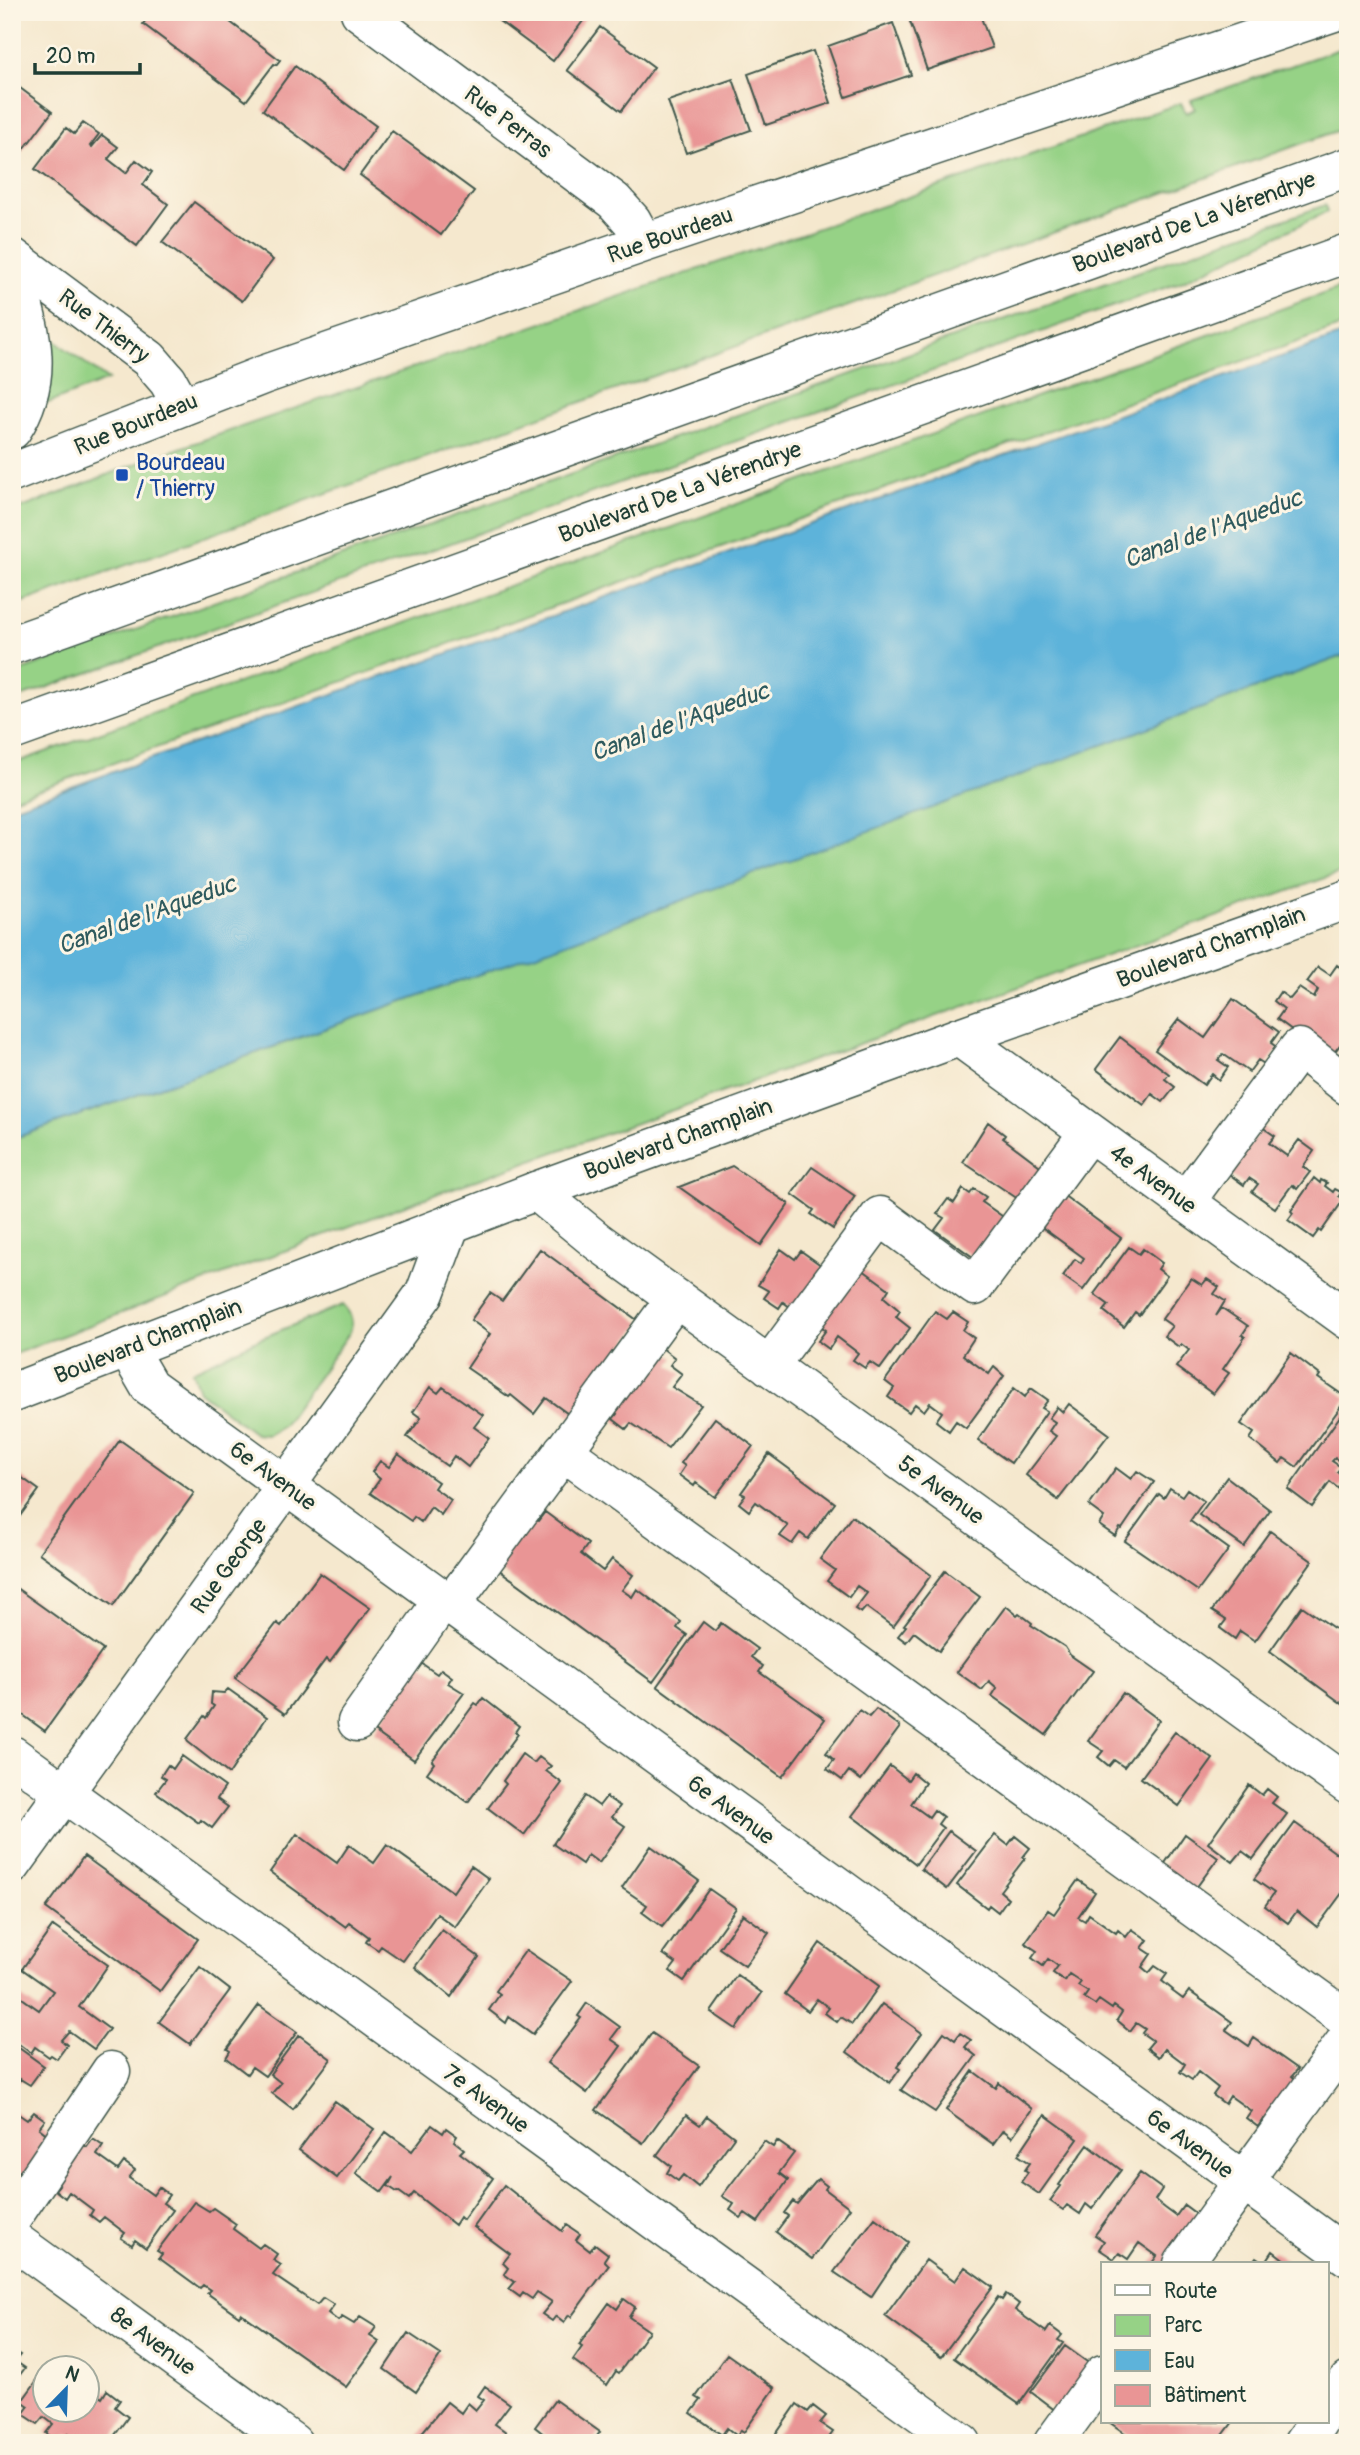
<svg xmlns="http://www.w3.org/2000/svg" width="1360" height="2455" font-family="Pangolin,sans-serif">
  <rect width="100%" height="100%" fill="#fcf5e5"/>
  <filter id="ink" filterUnits="userSpaceOnUse"><feTurbulence type="fractalNoise" baseFrequency=".0143" numOctaves="2"/><feDisplacementMap in="SourceGraphic" scale="14" xChannelSelector="R" yChannelSelector="G"/><feConvolveMatrix kernelMatrix="1 2 1 2 8 2 1 2 1" color-interpolation-filters="sRGB"/></filter>
  <filter id="wash" filterUnits="userSpaceOnUse"><feTurbulence type="fractalNoise" baseFrequency=".00686" numOctaves="4" result="noise"/><feDisplacementMap in="SourceGraphic" scale="28" xChannelSelector="R" yChannelSelector="G"/><feGaussianBlur stdDeviation="1.57" result="paint"/><feColorMatrix in="noise" values="0 0 0 0 0 0 0 0 0 0 0 0 0 0 0 0 0 1.4 0 .05"/><feComposite in="paint" operator="in"/></filter>
  <g filter="url(#wash)">
    <rect width="100%" height="100%" fill="#f5e8ce"/>
    <path fill="#96d286" stroke="#5a885d" stroke-width="2" d="M1348 46V127L12 606V512L151 458 1181 103 1186 113 1195 109 1191 100Z
      M1325 205 1327 212 1181 282 12 700V674Z
      M1348 285V324L12 799V764Z
      M47 335 108 380 38 407Z
      M1348 654V870L400 1207 12 1355V1139L460 981Z
      M343 1305C351 1313 354 1321 350 1332L283 1426 268 1435 255 1434 199 1391 192 1371 259 1339Z"/>
    <path fill="#5db3da" stroke="#3e7887" stroke-width="2" d="M1348 333V654L545 951 12 1139V808Z"/>
    <g id="blocks">
      <path fill="#e99595" d="M152 12H217L280 60 276 65 274 64 246 101 143 24Z
        M505 12H579L586 17 553 61 499 21Z
        M930 12H979L992 48 927 70 909 19Z
        M893 23 911 75 846 97 828 46Z
        M600 27 654 67 621 111 567 70Z
        M813 51 831 103 766 125 748 74Z
        M295 66 376 126 344 170 263 110Z
        M733 79 751 130 686 153 668 101Z
        M12 82 52 112 21 153 12 147Z
        M83 123 99 134 90 146 92 147 102 135 118 147 108 159 126 173 136 160 152 172 143 185 168 204 137 246 35 169 66 128 74 134Z
        M392 131 474 191 441 235 360 175Z
        M194 202 273 260 242 301 162 242Z
        M1337 965 1348 973V1034L1330 1058 1277 1019 1284 1009 1274 1001 1280 992 1290 999 1299 988 1314 998 1318 990 1307 982 1318 967 1330 975Z
        M1233 999 1279 1032 1271 1043 1278 1048 1266 1065 1258 1060 1249 1072 1223 1054 1218 1060 1228 1067 1219 1080 1212 1074 1204 1085 1155 1050 1179 1019 1205 1038Z
        M1120 1037 1169 1074 1165 1079 1175 1087 1163 1102 1152 1094 1144 1105 1096 1069Z
        M988 1122 1005 1135 1003 1138 1044 1169 1021 1201 963 1162Z
        M1262 1127 1275 1136 1269 1143 1287 1156 1299 1140 1314 1151 1303 1167 1310 1172 1297 1189 1292 1185 1275 1208 1252 1192 1258 1184 1249 1178 1244 1185 1229 1174Z
        M732 1166 789 1204 761 1245 679 1187Z
        M812 1167 855 1196 833 1229 811 1214 814 1210 792 1194Z
        M1314 1178 1320 1183 1321 1180 1327 1183 1325 1186 1333 1192 1335 1189 1341 1192 1339 1196 1344 1199 1321 1232 1319 1230 1313 1238 1288 1220 1293 1213 1291 1211Z
        M963 1189 970 1194 974 1189 986 1197 982 1202 1009 1221 980 1262 935 1230 944 1218 937 1214 948 1199 954 1203Z
        M1055 1189 1121 1238 1083 1290 1063 1276 1075 1259 1081 1263 1084 1258 1032 1220Z
        M1129 1247 1139 1254 1143 1249 1162 1263 1158 1269 1167 1276 1139 1315 1135 1312 1124 1327 1104 1311 1109 1305 1094 1294Z
        M540 1249 641 1323 571 1416 546 1398 534 1414 511 1395 509 1397 467 1368 490 1334 471 1320 490 1293 502 1301Z
        M781 1249 795 1259 801 1251 825 1268 794 1310 783 1302 779 1308 764 1298 769 1291 758 1285Z
        M859 1267 889 1289 884 1297 900 1311 896 1317 910 1328 880 1369 870 1362 865 1368 853 1360 858 1353 837 1337 829 1349 818 1341 826 1330 815 1322Z
        M1191 1278 1202 1285 1207 1279 1219 1287 1214 1294 1225 1301 1216 1316 1222 1308 1248 1326 1242 1335 1245 1337 1223 1369 1229 1373 1213 1394 1176 1367 1189 1350 1181 1344 1179 1347 1164 1336 1172 1326 1162 1319Z
        M935 1311 947 1319 953 1312 968 1322 963 1330 974 1338 963 1355 989 1374 994 1367 1004 1376 966 1428 956 1421 949 1431 936 1421 942 1412 930 1403 924 1411 915 1404 909 1412 888 1397 894 1388 885 1381Z
        M662 1348 675 1358 670 1365 682 1374 672 1387 701 1405 668 1448 631 1423 626 1429 613 1419 617 1414 605 1404Z
        M1291 1353 1320 1375 1318 1378 1347 1398 1297 1467 1284 1458 1280 1463 1250 1439 1254 1433 1241 1424Z
        M430 1387 438 1393 443 1387 483 1415 474 1427 489 1438 468 1467 454 1456 447 1466 407 1437 421 1418 413 1412Z
        M1014 1388 1025 1397 1031 1388 1048 1400 1042 1408 1047 1411 1011 1463 978 1440Z
        M1069 1404 1109 1434 1058 1500 1026 1475 1056 1436 1049 1431 1055 1422 1049 1418 1057 1407 1063 1412Z
        M1348 1405V1468L1335 1458 1332 1461 1341 1467 1337 1472 1346 1479 1339 1489 1330 1482 1312 1507 1288 1489Z
        M715 1418 753 1446 715 1497 696 1483 694 1486 679 1475 685 1466 681 1463Z
        M120 1440 194 1493 113 1606 39 1553Z
        M398 1454 438 1482 434 1488 451 1500 441 1515 431 1507 421 1522 414 1517 411 1521 370 1493 380 1479 372 1472 380 1461 389 1467Z
        M769 1454 835 1503 808 1539 800 1533 792 1544 780 1536 788 1526 756 1502 749 1511 739 1503 745 1495 741 1493Z
        M1116 1468 1131 1479 1137 1471 1154 1482 1122 1529 1120 1528 1115 1536 1099 1525 1104 1517 1089 1506Z
        M14 1472 39 1490 12 1527V1474Z
        M1227 1477 1270 1510 1244 1547 1199 1515Z
        M1170 1488 1182 1496 1187 1489 1204 1501 1190 1521 1229 1549 1198 1591 1125 1541 1159 1494 1164 1498Z
        M545 1512 588 1544 581 1554 603 1571 612 1559 633 1575 622 1590 632 1597 637 1589 681 1622 677 1628 687 1635 653 1682 491 1564 527 1514 538 1521Z
        M852 1516 931 1575 893 1627 866 1607 861 1613 855 1609 867 1593 857 1586 849 1597 827 1581 835 1570 820 1559Z
        M1270 1531 1312 1561 1255 1641 1240 1631 1235 1639 1220 1628 1226 1620 1212 1611Z
        M945 1571 980 1597 939 1651 914 1632 906 1642 898 1636 906 1626 904 1625Z
        M320 1573 370 1608 330 1662 326 1659 285 1714 235 1678 277 1623 281 1626Z
        M12 1585 103 1650 45 1731 12 1707Z
        M1006 1606 1017 1615 1019 1613 1032 1623 1031 1625 1065 1647 1070 1655 1093 1671 1046 1735 992 1696 997 1688 989 1681 982 1690 957 1672Z
        M1302 1606 1348 1638V1708L1270 1651Z
        M703 1622 715 1631 721 1623 757 1649 751 1657 763 1666 759 1672 825 1719 782 1777 657 1686Z
        M421 1663 437 1674 441 1669 452 1677 448 1683 464 1693 414 1760 374 1731Z
        M228 1689 267 1717 229 1774 188 1742 187 1739 204 1716 206 1718 214 1706 211 1704 212 1692 224 1693Z
        M1123 1693 1159 1720 1124 1767 1114 1760 1109 1766 1098 1757 1103 1751 1088 1741Z
        M483 1698 519 1726 515 1732 518 1734 468 1802 427 1773 434 1763 432 1761 475 1703 478 1705Z
        M876 1709 900 1727 861 1780 849 1771 842 1780 827 1769 834 1760 826 1753 859 1710 869 1717Z
        M1175 1732 1213 1759 1179 1806 1141 1778Z
        M522 1754 534 1763 539 1757 551 1766 546 1771 562 1783 524 1835 488 1808 506 1784 503 1781Z
        M182 1756 225 1787 217 1799 228 1807 212 1828 201 1820 199 1823 156 1792 166 1779 161 1776 164 1771 168 1765 173 1769Z
        M890 1766 908 1780 913 1773 925 1783 911 1804 929 1817 934 1810 943 1817 938 1824 943 1828 916 1864 852 1816Z
        M1249 1785 1262 1795 1267 1789 1277 1797 1272 1803 1287 1814 1253 1859 1242 1851 1233 1862 1208 1843Z
        M585 1796 599 1806 606 1797 620 1806 612 1817 625 1826 599 1863 588 1855 582 1864 553 1844Z
        M1295 1823 1348 1862V1885L1317 1927 1297 1911 1288 1923 1265 1906 1274 1893 1254 1879Z
        M949 1831 976 1851 947 1889 921 1869Z
        M297 1834 337 1863 349 1845 374 1863 387 1845 453 1892 471 1866 489 1879 455 1927 437 1914 403 1961 381 1946 378 1950 366 1942 369 1937 349 1922 346 1927 270 1872Z
        M1185 1834 1218 1858 1193 1892 1161 1869Z
        M995 1835 1008 1845 1015 1836 1030 1848 1023 1857 1025 1858 1000 1891 1008 1898 998 1912 989 1905 987 1908 957 1885Z
        M651 1846 699 1881 662 1927 642 1912 647 1905 622 1888Z
        M84 1856 198 1939 160 1991 46 1908Z
        M1078 1880 1095 1892 1078 1917 1085 1921 1089 1914 1116 1933 1118 1930 1126 1937 1132 1929 1148 1940 1142 1948 1151 1954 1142 1967 1149 1973 1155 1966 1167 1974 1162 1981 1173 1990 1172 1991 1183 1999 1189 1991 1232 2022 1226 2030 1249 2046 1254 2038 1298 2069 1292 2076 1303 2085 1273 2127 1263 2119 1258 2127 1246 2118 1251 2111 1230 2096 1225 2104 1213 2095 1218 2088 1198 2072 1192 2080 1180 2072 1185 2064 1165 2049 1159 2057 1147 2048 1153 2041 1142 2033 1145 2029 1136 2023 1130 2031 1117 2020 1122 2012 1114 2006 1112 2009 1099 2000 1095 2005 1084 1998 1088 1992 1078 1986 1081 1982 1069 1974 1065 1981 1053 1973 1058 1966 1048 1959 1043 1966 1032 1958 1037 1951 1025 1943 1048 1910 1054 1914Z
        M709 1889 736 1908 684 1981 670 1971 676 1963 663 1954Z
        M743 1914 769 1933 745 1966 719 1948Z
        M53 1926 108 1965 79 2007 109 2029 94 2049 69 2031 61 2040 67 2045 57 2059 51 2055 49 2057 35 2047 31 2053 12 2039V1991L39 2010 53 1991 22 1969Z
        M442 1930 479 1957 451 1997 415 1967Z
        M820 1943 879 1986 852 2024 841 2017 837 2022 825 2013 829 2008 817 1999 808 2011 785 1994Z
        M526 1950 572 1981 533 2034 509 2017 506 2023 489 2010 500 1994 496 1991Z
        M200 1967 230 1990 190 2044 159 2022Z
        M737 1975 762 1993 736 2029 711 2012Z
        M587 2003 620 2027 611 2039 621 2046 587 2093 547 2063 581 2018 578 2016Z
        M882 2004 922 2033 897 2067 900 2069 890 2083 847 2052Z
        M259 2005 297 2032 265 2076 252 2067 247 2074 226 2058 230 2051 227 2049Z
        M944 2032 955 2040 960 2033 971 2040 965 2047 976 2056 935 2112 901 2090Z
        M652 2033 699 2066 643 2143 596 2110Z
        M299 2035 331 2059 293 2109 272 2093 281 2083 270 2074Z
        M12 2043 44 2066 30 2085 20 2079 16 2086 12 2083Z
        M973 2071 996 2088 999 2083 1032 2109 1012 2137 1003 2130 993 2144 946 2110Z
        M335 2101 374 2129 337 2178 299 2150Z
        M14 2111 27 2120 34 2112 45 2120 39 2128 53 2139 25 2176 12 2167V2114Z
        M686 2115 700 2125 707 2116 734 2137 698 2187 683 2175 678 2181 667 2173 671 2166 657 2155Z
        M1045 2115 1078 2139 1039 2194 1021 2182 1028 2172 1025 2170 1030 2163 1018 2155Z
        M432 2125 443 2133 446 2128 457 2136 454 2141 464 2149 460 2153 493 2178 463 2220 460 2217 455 2225 414 2193 409 2199 398 2191 397 2192 388 2186 393 2177 382 2192 356 2173 386 2132 412 2151Z
        M75 2139 87 2147 93 2139 103 2146 97 2155 118 2170 124 2162 135 2170 129 2178 153 2195 159 2187 169 2195 163 2203 173 2210 146 2248 135 2240 132 2245 121 2238 125 2233 104 2217 99 2222 90 2215 93 2210 69 2192 65 2198 55 2190 59 2185 48 2177Z
        M764 2141 773 2147 777 2141 794 2153 779 2173 788 2180 758 2222 745 2213 741 2218 730 2210 734 2204 722 2196Z
        M1088 2145 1121 2170 1092 2209 1086 2204 1080 2214 1067 2205 1063 2210 1050 2201 1061 2186 1059 2185Z
        M1140 2173 1162 2189 1155 2200 1165 2208 1176 2216 1184 2205 1203 2219 1171 2264H1154L1152 2263 1157 2256 1139 2243 1128 2259 1119 2253 1114 2259 1099 2249 1104 2241 1095 2235Z
        M818 2179 827 2186 825 2189 850 2208 812 2259 776 2232 788 2216 784 2213 793 2201 797 2204Z
        M504 2185 562 2231 567 2225 580 2234 576 2240 590 2251 595 2244 608 2254 604 2260 609 2265 571 2317 569 2315 564 2322 556 2316 552 2321 542 2314 552 2302 537 2292 532 2299 523 2293 520 2297 509 2289 515 2282 504 2274 508 2268 503 2263 510 2254 474 2227Z
        M194 2202 209 2211 213 2208 236 2224 233 2229 259 2248 263 2244 277 2254 273 2260 281 2265 273 2275 317 2305 323 2298 334 2305 328 2313 338 2321 342 2317 354 2324 360 2317 376 2327 370 2336 379 2342 346 2387 241 2313 239 2316 207 2293 210 2290 203 2285 200 2288 159 2258 162 2254 157 2251Z
        M875 2218 908 2242 871 2297 834 2272Z
        M1273 2251 1290 2264H1251L1256 2257 1265 2263Z
        M926 2260 955 2281 965 2267 993 2287 941 2357 885 2316Z
        M1006 2294 1019 2304 1015 2310 1046 2332 1050 2326 1062 2335 1058 2340 1063 2343 1019 2404 954 2358 998 2297 1002 2300Z
        M624 2299 635 2307 629 2317 649 2331 619 2373 616 2371 607 2385 573 2360 582 2347 579 2345 609 2303 617 2309Z
        M408 2333 441 2355 416 2392 384 2369Z
        M1065 2346 1094 2367 1060 2414 1031 2392Z
        M12 2350 20 2355 15 2361 25 2368 12 2385Z
        M727 2354 775 2388 744 2432 741 2430 737 2436 727 2428 722 2435 691 2413 701 2400 696 2397Z
        M46 2368V2410H88V2388L102 2398 107 2390 120 2400 115 2407 128 2417 109 2443H74L76 2440 68 2434 61 2443H59L46 2433 53 2424 44 2417 38 2424 23 2414 29 2406 22 2401Z
        M485 2386 510 2404 495 2424 506 2432 498 2443 415 2441 447 2402 461 2413 468 2403 476 2410 484 2400 478 2396Z
        M555 2400 600 2432 592 2443H555L535 2427Z
        M797 2404 808 2412 813 2406 826 2416 820 2423 833 2432 825 2443H770Z
        M1109 2422H1233L1217 2443H1139Z"/>
    </g>
  </g>
  <g filter="url(#ink)">
    <use href="#blocks" fill-opacity="0" stroke="#3f574b" stroke-width="2"/>
    <g fill="none" stroke-linecap="round" stroke-linejoin="round">
      <defs>
        <path id="minor" d="M360 12 614 201 632 221 644 243
          M12 257 149 359 168 381 182 406
          M12 265C28 323 49 374 12 430
          M12 473 263 375 644 243 1334 12
          M959 1037 1348 1320
          M536 1191 597 1241 1348 1785
          M1185 1202 1299 1048 1348 1086
          M128 1350 149 1386 1348 2257
          M769 1366 880 1216 975 1286 1089 1132
          M563 1451 1348 2020
          M450 1606 676 1298
          M357 1722 443 1600
          M12 1755 962 2443
          M12 1865 425 1293 451 1223
          M12 2218 111 2071
          M12 2239 293 2443
          M1183 2264 1348 2038
          M1327 2410 1348 2381
          M1053 2443 1103 2374
          M1303 2443 1318 2422"/>
        <path id="major" d="M12 645 1348 167
          M12 731 1348 253
          M12 1393 536 1191 959 1037 1348 899"/>
      </defs>
      <use href="#minor" stroke="#3f574b" stroke-width="41"/>
      <use href="#major" stroke="#3f574b" stroke-width="41"/>
      <use href="#minor" stroke="#fff" stroke-width="38"/>
      <use href="#major" stroke="#fff" stroke-width="38"/>
    </g>
  </g>
  <rect fill="#1a4fb4" stroke="#fcf5e5" stroke-width="2.5" x="115" y="468" width="14" height="14" rx="3.5"/>
  <g text-anchor="middle" dominant-baseline="central" stroke-width="6" stroke-linejoin="round" paint-order="stroke">
    <g font-size="23" fill="#1f3d34" stroke="#fcf5e5">
      <text transform="translate(508 122) rotate(37)">Rue Perras</text>
      <text transform="translate(1194 222) rotate(-20)">Boulevard De La Vérendrye</text>
      <text transform="translate(670 235) rotate(-19)">Rue Bourdeau</text>
      <text transform="translate(104 326) rotate(37)">Rue Thierry</text>
      <text transform="translate(136 424) rotate(-22)">Rue Bourdeau</text>
      <text transform="translate(680 492) rotate(-20)">Boulevard De La Vérendrye</text>
      <text transform="translate(1211 947) rotate(-20)">Boulevard Champlain</text>
      <text transform="translate(678 1139) rotate(-20)">Boulevard Champlain</text>
      <text transform="translate(1153 1179) rotate(36)">4e Avenue</text>
      <text transform="translate(148 1341) rotate(-21)">Boulevard Champlain</text>
      <text transform="translate(273 1476) rotate(36)">6e Avenue</text>
      <text transform="translate(941 1490) rotate(36)">5e Avenue</text>
      <text transform="translate(229 1566) rotate(-54)">Rue George</text>
      <text transform="translate(731 1810) rotate(36)">6e Avenue</text>
      <text transform="translate(486 2099) rotate(36)">7e Avenue</text>
      <text transform="translate(1190 2144) rotate(36)">6e Avenue</text>
      <text transform="translate(153 2341) rotate(36)">8e Avenue</text>
    </g>
    <g font-size="23" fill="#164399" stroke="#fcf5e5" text-anchor="start">
      <text x="136" y="462">Bourdeau<tspan x="136" dy="26">/ Thierry</tspan></text>
    </g>
    <g font-size="24" font-style="italic" fill="#2e5a5e" stroke="#fcf5e5">
      <text transform="translate(1213 529) rotate(-20)">Canal de l'Aqueduc</text>
      <text transform="translate(680 722) rotate(-20)">Canal de l'Aqueduc</text>
      <text transform="translate(147 915) rotate(-20)">Canal de l'Aqueduc</text>
    </g>
  </g>
  <rect width="1360" height="2455" fill="none" stroke="#fcf5e5" stroke-width="42"/>
  <rect x="1101" y="2262" width="228" height="161" fill="#fcf5e5" stroke="#a4ab9e" stroke-width="2"/>
  <rect x="1115" y="2285" width="35" height="10" fill="#ffffff" stroke="#a4ab9e" stroke-width="2"/>
  <text x="1164" y="2298" font-size="21" fill="#1f3d34">Route</text>
  <rect x="1115" y="2315" width="35" height="21" fill="#96d286" stroke="#a4ab9e" stroke-width="2"/>
  <text x="1164" y="2332" font-size="21" fill="#1f3d34">Parc</text>
  <rect x="1115" y="2350" width="35" height="21" fill="#5db3da" stroke="#a4ab9e" stroke-width="2"/>
  <text x="1164" y="2368" font-size="21" fill="#1f3d34">Eau</text>
  <rect x="1115" y="2385" width="35" height="21" fill="#e99595" stroke="#a4ab9e" stroke-width="2"/>
  <text x="1164" y="2402" font-size="21" fill="#1f3d34">Bâtiment</text>
  <g transform="translate(66 2389) rotate(23)"><circle r="33" fill="#fcf5e5" stroke="#a4ab9e" stroke-width="2"/>
  <path d="M0-5L12 26L0 18L-12 26Z" fill="#1f6fb2"/>
  <text y="-10" font-size="19" font-weight="bold" text-anchor="middle" fill="#1f3d34">N</text>
  </g>
  <path d="M35 63v10h105v-10" fill="none" stroke="#1f3d34" stroke-width="3.5"/>
  <text x="46" y="63" font-size="21" fill="#1f3d34" stroke="#fcf5e5" stroke-width="5" paint-order="stroke">20 m</text>
</svg>
